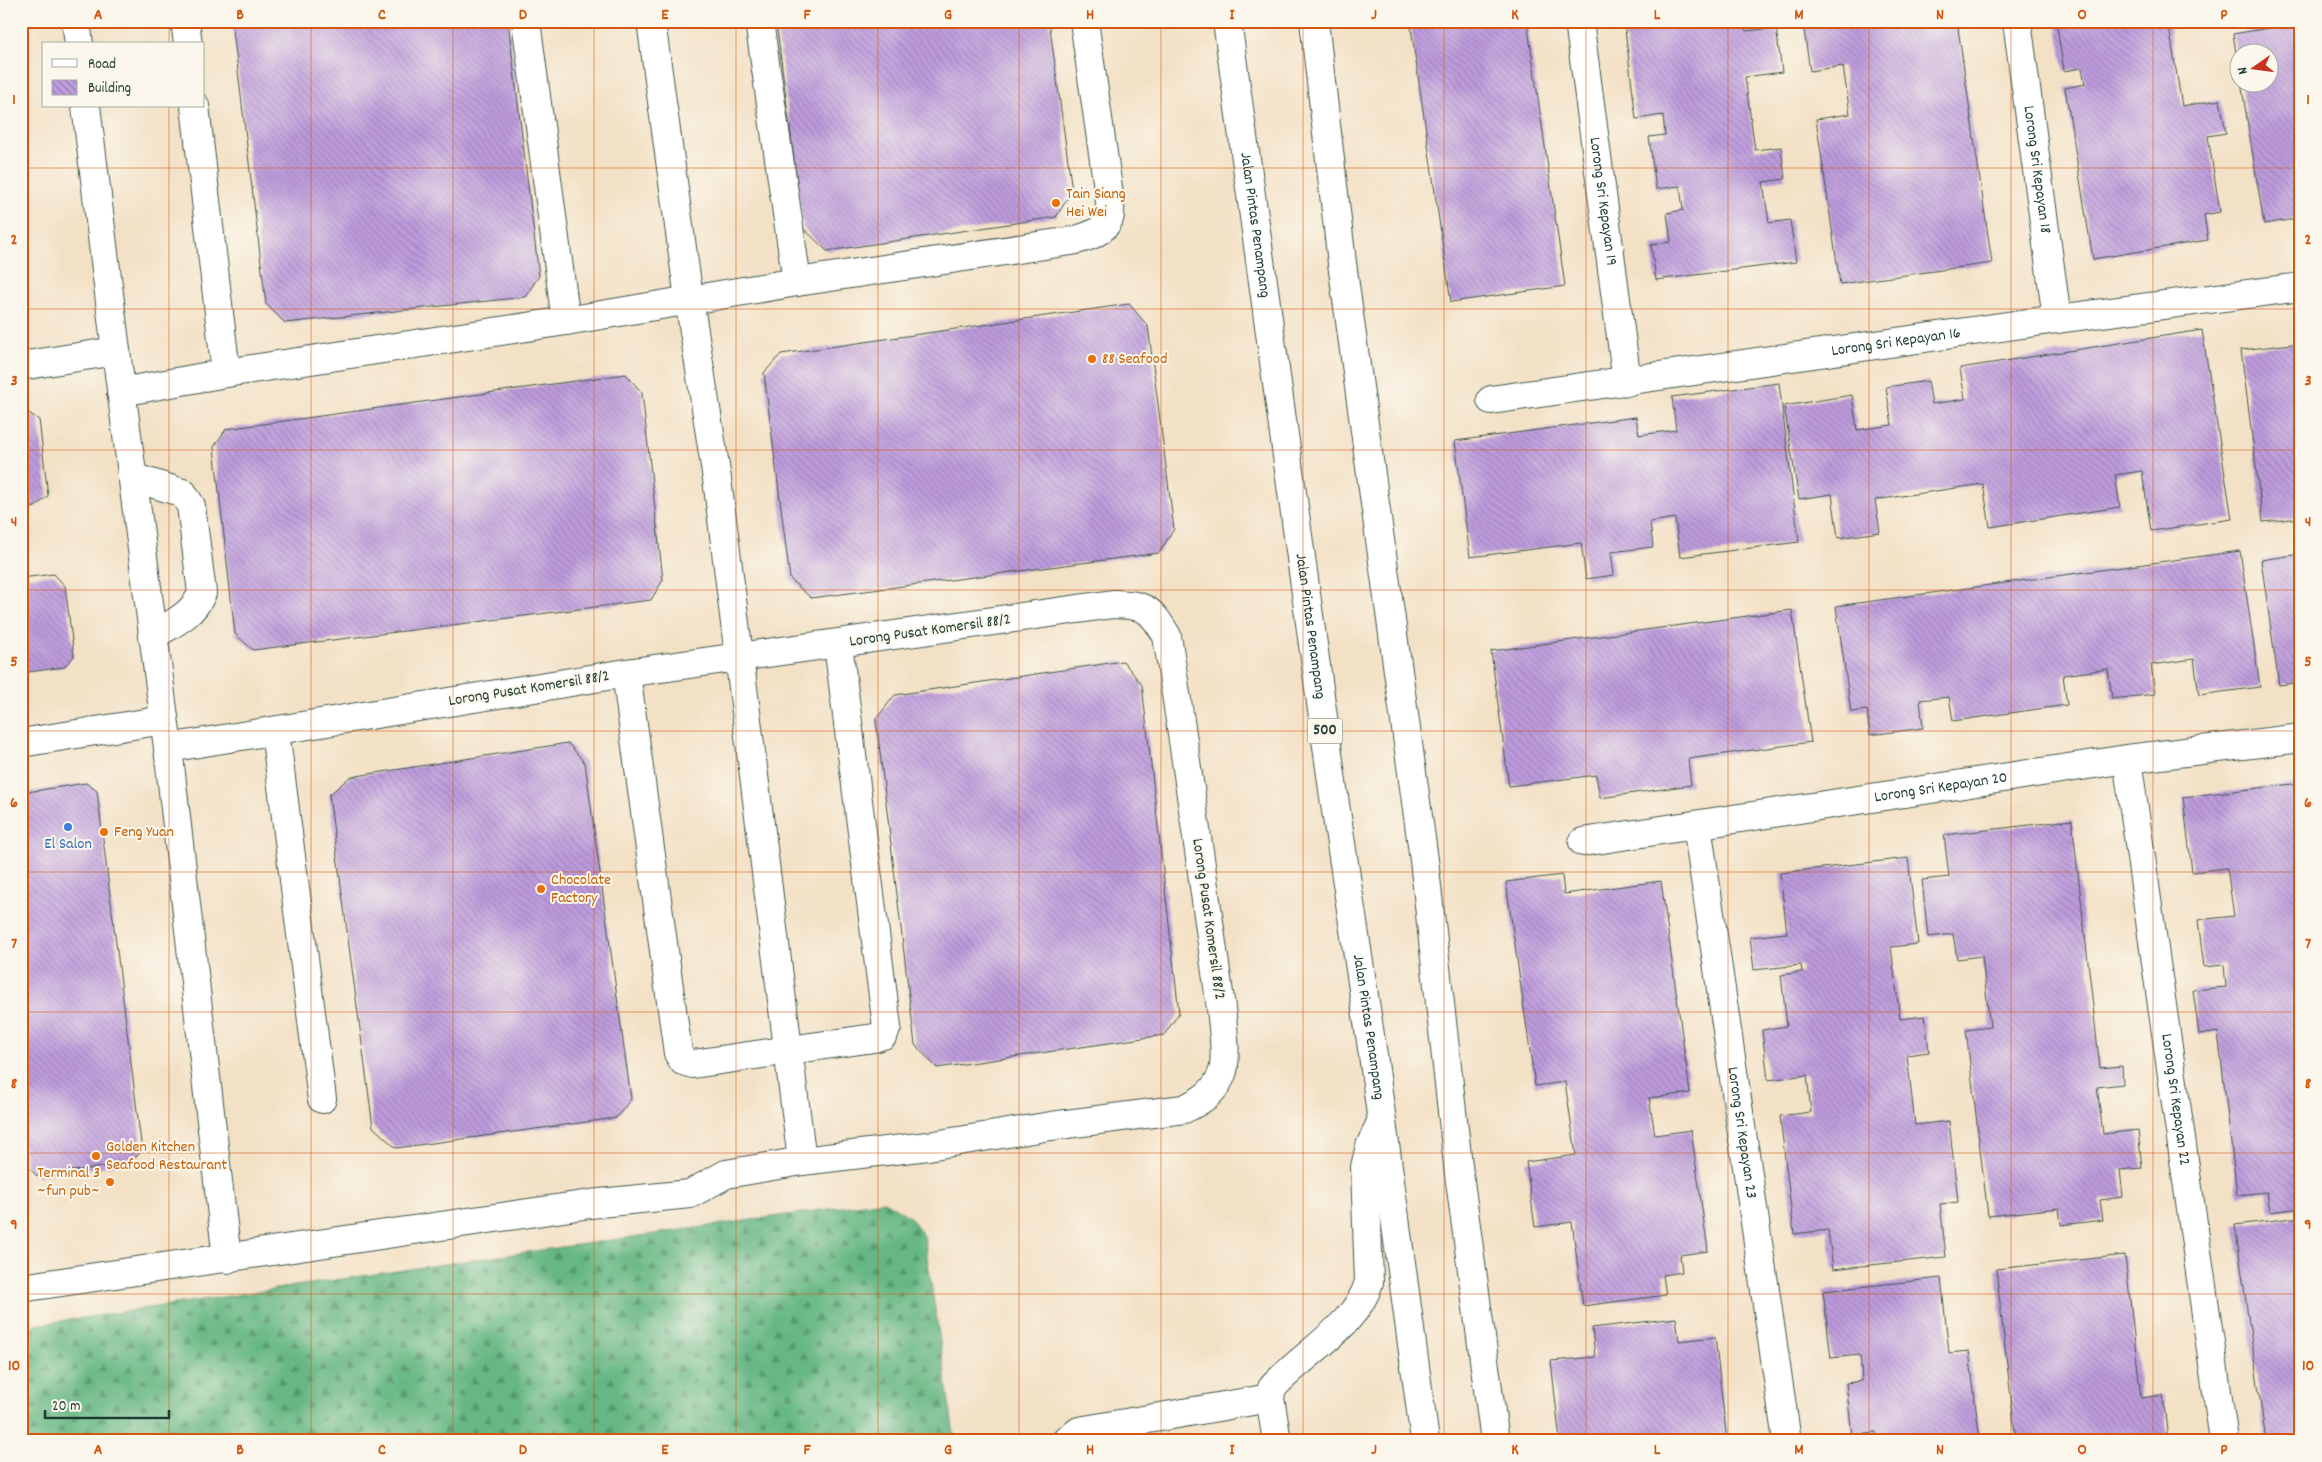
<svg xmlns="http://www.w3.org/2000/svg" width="2322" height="1462" font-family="Dekko,sans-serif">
  <defs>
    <pattern id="forest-firs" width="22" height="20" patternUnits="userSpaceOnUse" patternTransform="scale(1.25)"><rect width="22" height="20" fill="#66b783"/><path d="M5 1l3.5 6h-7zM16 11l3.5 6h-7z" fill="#53966c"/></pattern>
    <pattern id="building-back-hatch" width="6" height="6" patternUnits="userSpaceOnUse" patternTransform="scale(1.25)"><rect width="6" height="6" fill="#be9bdd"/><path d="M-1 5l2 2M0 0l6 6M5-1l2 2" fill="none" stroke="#9a80b4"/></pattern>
  </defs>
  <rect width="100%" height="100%" fill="#fbf7ec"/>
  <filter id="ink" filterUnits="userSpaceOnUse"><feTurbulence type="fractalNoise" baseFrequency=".02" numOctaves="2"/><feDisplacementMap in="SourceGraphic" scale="10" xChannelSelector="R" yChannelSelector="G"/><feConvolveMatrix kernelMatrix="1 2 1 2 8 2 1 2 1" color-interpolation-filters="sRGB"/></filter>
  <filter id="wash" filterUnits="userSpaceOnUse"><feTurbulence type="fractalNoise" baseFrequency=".0096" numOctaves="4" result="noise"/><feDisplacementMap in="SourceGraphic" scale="20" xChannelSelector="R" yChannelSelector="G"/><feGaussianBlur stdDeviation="1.12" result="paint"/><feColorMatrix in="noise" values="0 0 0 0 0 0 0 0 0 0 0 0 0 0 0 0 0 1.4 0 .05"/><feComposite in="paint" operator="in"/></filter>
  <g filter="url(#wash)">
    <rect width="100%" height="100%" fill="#f3e1c6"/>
    <path fill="url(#forest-firs)" stroke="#427a5c" d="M884 1201 910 1217 924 1236 955 1441H21V1327L423 1267Z"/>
    <g id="blocks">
      <path fill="url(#building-back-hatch)" d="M232 21H508L539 276 525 297 285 323 266 304Z
        M776 21H1049L1072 191 1056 217 827 251 803 228Z
        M1410 21H1527L1565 286 1451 302Z
        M1624 21H1745L1746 31 1776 28 1782 72 1745 77 1755 150 1781 147 1785 179 1763 182 1769 223 1790 220 1796 262 1656 280 1651 245 1671 242 1667 213 1683 210 1680 186 1656 189 1649 137 1665 135 1663 115 1636 119Z
        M1815 21H1957L1992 263 1840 284 1816 119 1850 114 1843 66 1810 71 1803 23Z
        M2056 21H2168L2182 106 2220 100 2226 133 2208 136 2220 212 2204 215 2208 240 2093 259 2065 88 2085 84 2082 68 2064 71Z
        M2274 21H2301V218L2264 224 2241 82H2270V52H2240L2238 65 2233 34 2275 27Z
        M1129 304 1148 326 1174 529 1159 553 811 598 790 579 764 373 781 354Z
        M2202 330 2232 519 2151 531 2142 471 2115 475 2120 507 1990 527 1983 484 1875 500 1880 532 1838 538 1832 494 1799 499 1784 406 1852 395 1857 430 1892 425 1886 387 1928 381 1932 404 1965 399 1960 368Z
        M2301 343V518L2263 522 2241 350Z
        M626 374 642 393 663 580 651 600 253 650 235 634 214 447 226 429Z
        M1779 383 1799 542 1680 557 1675 518 1650 522 1653 547 1611 552 1614 575 1586 579 1581 543 1470 557 1455 441 1636 417 1639 435 1676 430 1672 397Z
        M21 411H26L39 420 48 496 35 507 21 509Z
        M2240 551 2260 687 2199 695 2194 659 2151 665 2155 694 2112 699 2108 669 2063 675 2067 705 1953 721 1949 697 1920 700 1923 728 1870 735 1867 710 1851 712 1836 606Z
        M2301 554V682L2279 685 2261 560Z
        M54 574 65 586 74 656 64 667 21 673V578Z
        M1792 610 1811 742 1688 759 1691 785 1600 798 1596 775 1509 786 1491 651Z
        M1123 661 1142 685 1179 1013 1164 1035 937 1068 915 1045 876 719 895 695Z
        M568 743 585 763 631 1099 616 1118 396 1148 373 1127 329 795 350 777Z
        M86 783 97 791 142 1151 130 1163 37 1176 26 1165 21 1130V793Z
        M2301 783V1208L2270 1212 2267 1192 2237 1195 2218 1032 2199 1035 2193 990 2226 987 2224 965 2204 967 2198 920 2234 916 2227 868 2192 872 2183 797Z
        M2072 820 2100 1068 2122 1066 2123 1084 2097 1087 2103 1134 2138 1130 2142 1168 2120 1170 2123 1197 2100 1200 2103 1220 2061 1225 2059 1208 1988 1216 1966 1030 1990 1027 1982 956 1957 959 1953 934 1928 937 1922 880 1949 877 1944 835Z
        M1908 858 1918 944 1891 947 1900 1019 1925 1016 1929 1052 1907 1055 1915 1125 1949 1121 1958 1202 1940 1204 1946 1257 1833 1269 1828 1230 1794 1234 1780 1116 1811 1112 1807 1075 1768 1080 1762 1030 1787 1026 1781 975 1802 972 1801 965 1754 970 1750 937 1787 933 1780 873Z
        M1562 875 1564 894 1661 881 1690 1093 1649 1098 1655 1135 1691 1130 1708 1251 1680 1255 1682 1272 1663 1275 1666 1295 1583 1306 1572 1222 1535 1227 1526 1162 1576 1155 1565 1082 1535 1086 1506 882Z
        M2301 1217V1441H2266L2235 1225Z
        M2125 1255 2141 1398 2163 1395 2168 1440 2016 1441 1996 1269Z
        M1941 1278 1949 1353 1969 1351 1980 1441H1876V1433L1852 1435 1846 1383 1862 1381 1860 1355 1831 1358 1823 1291Z
        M1676 1318 1679 1341 1715 1337 1727 1441H1560L1551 1361 1595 1357 1592 1328Z"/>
    </g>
  </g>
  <g filter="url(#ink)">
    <use href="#blocks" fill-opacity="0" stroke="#3f564a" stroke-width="1"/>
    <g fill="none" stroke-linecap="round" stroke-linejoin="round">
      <defs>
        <g id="minor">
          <path d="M76 21 79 44"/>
          <path d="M185 21 188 44"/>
          <path d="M526 21 566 321"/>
          <path d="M651 21 689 299 717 479 802 1161"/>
          <path id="s1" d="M1579 21 1627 382"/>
          <path id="s2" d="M2017 21 2057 319"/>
          <path d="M86 106 116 351 168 748 227 1259"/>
          <path d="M195 106 226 373"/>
          <path d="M797 282 1071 241C1085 238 1103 233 1109 219 1111 214 1110 207 1110 202L1084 21"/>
          <path d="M21 366 116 351"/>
          <path d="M121 392 226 373 566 321 797 282 759 21"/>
          <path id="s3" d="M1491 400 2057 319 2301 287"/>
          <path d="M132 477 183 493 191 506 202 593C193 615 172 624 152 636"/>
          <path d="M626 673 678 1053 683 1061 693 1064 874 1038 883 1035 887 1027 838 645"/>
          <path d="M275 731 322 1099"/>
          <path d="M21 743 164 720"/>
          <path id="s4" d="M2127 759 2224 1441"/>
          <path id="s5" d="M1697 825 1787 1441"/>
          <path id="s6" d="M1583 842 2127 759 2301 738"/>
          <path d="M21 1288 590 1204 690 1194 726 1174 802 1161 928 1146 1051 1126 1184 1109C1203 1100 1216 1092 1223 1071 1229 1049 1217 982 1214 958 1199 850 1184 743 1167 636 1150 608 1146 605 1113 604L626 673 168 748"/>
          <path d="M1066 1441 1079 1431 1270 1398"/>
          <path d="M1277 1441 1270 1398 1272 1388C1302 1354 1357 1326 1369 1282L1365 1167 1370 1146 1381 1122"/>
        </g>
        <g id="major">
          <path id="s7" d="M1227 21 1335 804 1373 1055 1425 1441"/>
          <path d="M1314 21 1342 263 1424 860 1459 1174 1495 1441"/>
        </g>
      </defs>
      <use href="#minor" stroke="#3f564a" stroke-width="30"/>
      <use href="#major" stroke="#3f564a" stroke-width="30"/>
      <use href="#minor" stroke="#fff" stroke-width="28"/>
      <use href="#major" stroke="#fff" stroke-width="28"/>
    </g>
  </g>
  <path fill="none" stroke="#d45610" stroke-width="1" stroke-opacity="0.55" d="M169 21V44M311 21V1441M453 21V1441M594 21V1441M736 21V1441M878 21V1441M1019 21V1441M1161 21V1441M1303 21V1441M1444 21V1441M1586 21V1441M1728 21V1441M1869 21V1441M2011 21V1441M2153 21V1441M169 106V1441M21 168H2301M21 309H2301M21 450H2301M21 590H2301M21 731H2301M21 872H2301M21 1012H2301M21 1153H2301M21 1294H2301"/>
  <g fill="#e8710a" stroke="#fbf7ec" stroke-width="2">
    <circle cx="1056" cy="203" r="5"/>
    <circle cx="1092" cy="359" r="5"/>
    <circle cx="104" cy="832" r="5"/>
    <circle cx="541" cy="889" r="5"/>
    <circle cx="96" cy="1156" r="5"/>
    <circle cx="110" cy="1182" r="5"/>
  </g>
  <circle fill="#3f7fe0" stroke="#fbf7ec" stroke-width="2" cx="68" cy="827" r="5"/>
  <g text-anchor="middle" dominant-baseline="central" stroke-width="4" stroke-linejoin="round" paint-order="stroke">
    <rect fill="#fbf7ec" stroke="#61756b" stroke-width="1" x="1307.5" y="718.5" width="35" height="25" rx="4"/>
    <g font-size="15" font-weight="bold" fill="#1f3d34">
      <text x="1325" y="731">500</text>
    </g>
    <g font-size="16" fill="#1f3d34" stroke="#fbf7ec">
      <text stroke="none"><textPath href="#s2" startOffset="150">Lorong Sri Kepayan 18</textPath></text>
      <text stroke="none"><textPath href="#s1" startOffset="182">Lorong Sri Kepayan 19</textPath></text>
      <text stroke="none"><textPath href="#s7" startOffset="206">Jalan Pintas Penampang</textPath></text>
      <text stroke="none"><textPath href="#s3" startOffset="409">Lorong Sri Kepayan 16</textPath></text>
      <text stroke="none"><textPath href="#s7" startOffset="611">Jalan Pintas Penampang</textPath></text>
      <text transform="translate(930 631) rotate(-8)">Lorong Pusat Komersil 88/2</text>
      <text transform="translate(529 689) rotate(-9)">Lorong Pusat Komersil 88/2</text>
      <text stroke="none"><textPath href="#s6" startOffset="362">Lorong Sri Kepayan 20</textPath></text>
      <text transform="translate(1208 919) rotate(82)">Lorong Pusat Komersil 88/2</text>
      <text stroke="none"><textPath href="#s7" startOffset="1016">Jalan Pintas Penampang</textPath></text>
      <text stroke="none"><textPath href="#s4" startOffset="344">Lorong Sri Kepayan 22</textPath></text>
      <text stroke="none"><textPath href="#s5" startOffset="311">Lorong Sri Kepayan 23</textPath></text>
    </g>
    <g font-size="16" fill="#c56008" stroke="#fbf7ec" text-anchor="start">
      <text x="1066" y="194">Tain Siang<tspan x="1066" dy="18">Hei Wei</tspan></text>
      <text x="1102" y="359">88 Seafood</text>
      <text x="114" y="832">Feng Yuan</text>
      <text x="551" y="880">Chocolate<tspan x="551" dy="18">Factory</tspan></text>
      <text x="106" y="1147">Golden Kitchen<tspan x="106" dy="18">Seafood Restaurant</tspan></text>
      <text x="100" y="1173" text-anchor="end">Terminal 3<tspan x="100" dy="18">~fun pub~</tspan></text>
    </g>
    <g font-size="16" fill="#366cbe" stroke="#fbf7ec">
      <text x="68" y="844">El Salon</text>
    </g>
  </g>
  <rect width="2322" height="1462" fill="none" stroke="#fbf7ec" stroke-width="55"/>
  <rect x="42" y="42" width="162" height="65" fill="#fbf7ec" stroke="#a3ada2"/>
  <rect x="52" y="59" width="25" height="8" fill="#ffffff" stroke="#a3ada2"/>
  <text x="88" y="68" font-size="15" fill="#1f3d34">Road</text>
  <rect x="52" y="80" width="25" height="15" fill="url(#building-back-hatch)" stroke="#a3ada2"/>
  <text x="88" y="92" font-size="15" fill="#1f3d34">Building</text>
  <g transform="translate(2254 68) rotate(256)"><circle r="24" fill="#fbf7ec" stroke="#a3ada2"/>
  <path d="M0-4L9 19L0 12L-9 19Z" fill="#c8321e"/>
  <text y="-8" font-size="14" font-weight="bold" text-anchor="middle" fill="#1f3d34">N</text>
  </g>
  <path d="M45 1410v8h124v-8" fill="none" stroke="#1f3d34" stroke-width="2.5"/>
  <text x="52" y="1410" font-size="15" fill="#1f3d34" stroke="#fbf7ec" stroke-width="4" paint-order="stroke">20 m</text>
  <rect x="28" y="28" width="2266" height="1406" fill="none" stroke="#d45610" stroke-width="2"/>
  <g font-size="16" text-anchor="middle" font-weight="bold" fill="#d45610">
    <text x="98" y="19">A</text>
    <text x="240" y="19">B</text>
    <text x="382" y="19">C</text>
    <text x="523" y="19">D</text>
    <text x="665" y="19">E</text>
    <text x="807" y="19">F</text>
    <text x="948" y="19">G</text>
    <text x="1090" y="19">H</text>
    <text x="1232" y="19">I</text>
    <text x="1374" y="19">J</text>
    <text x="1515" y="19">K</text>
    <text x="1657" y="19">L</text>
    <text x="1799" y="19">M</text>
    <text x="1940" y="19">N</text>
    <text x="2082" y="19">O</text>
    <text x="2224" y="19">P</text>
    <text x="14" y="104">1</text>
    <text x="2308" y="104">1</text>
    <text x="14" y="244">2</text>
    <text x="2308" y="244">2</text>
    <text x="14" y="385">3</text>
    <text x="2308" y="385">3</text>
    <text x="14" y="526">4</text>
    <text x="2308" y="526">4</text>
    <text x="14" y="666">5</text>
    <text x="2308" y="666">5</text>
    <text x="14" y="807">6</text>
    <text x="2308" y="807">6</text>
    <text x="14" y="948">7</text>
    <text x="2308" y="948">7</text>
    <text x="14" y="1088">8</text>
    <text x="2308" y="1088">8</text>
    <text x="14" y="1229">9</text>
    <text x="2308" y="1229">9</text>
    <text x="14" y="1370">10</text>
    <text x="2308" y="1370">10</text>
    <text x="98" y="1454">A</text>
    <text x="240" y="1454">B</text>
    <text x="382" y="1454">C</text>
    <text x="523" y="1454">D</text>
    <text x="665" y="1454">E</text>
    <text x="807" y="1454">F</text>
    <text x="948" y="1454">G</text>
    <text x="1090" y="1454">H</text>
    <text x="1232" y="1454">I</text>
    <text x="1374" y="1454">J</text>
    <text x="1515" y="1454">K</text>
    <text x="1657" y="1454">L</text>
    <text x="1799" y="1454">M</text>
    <text x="1940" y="1454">N</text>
    <text x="2082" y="1454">O</text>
    <text x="2224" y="1454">P</text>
  </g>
</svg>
